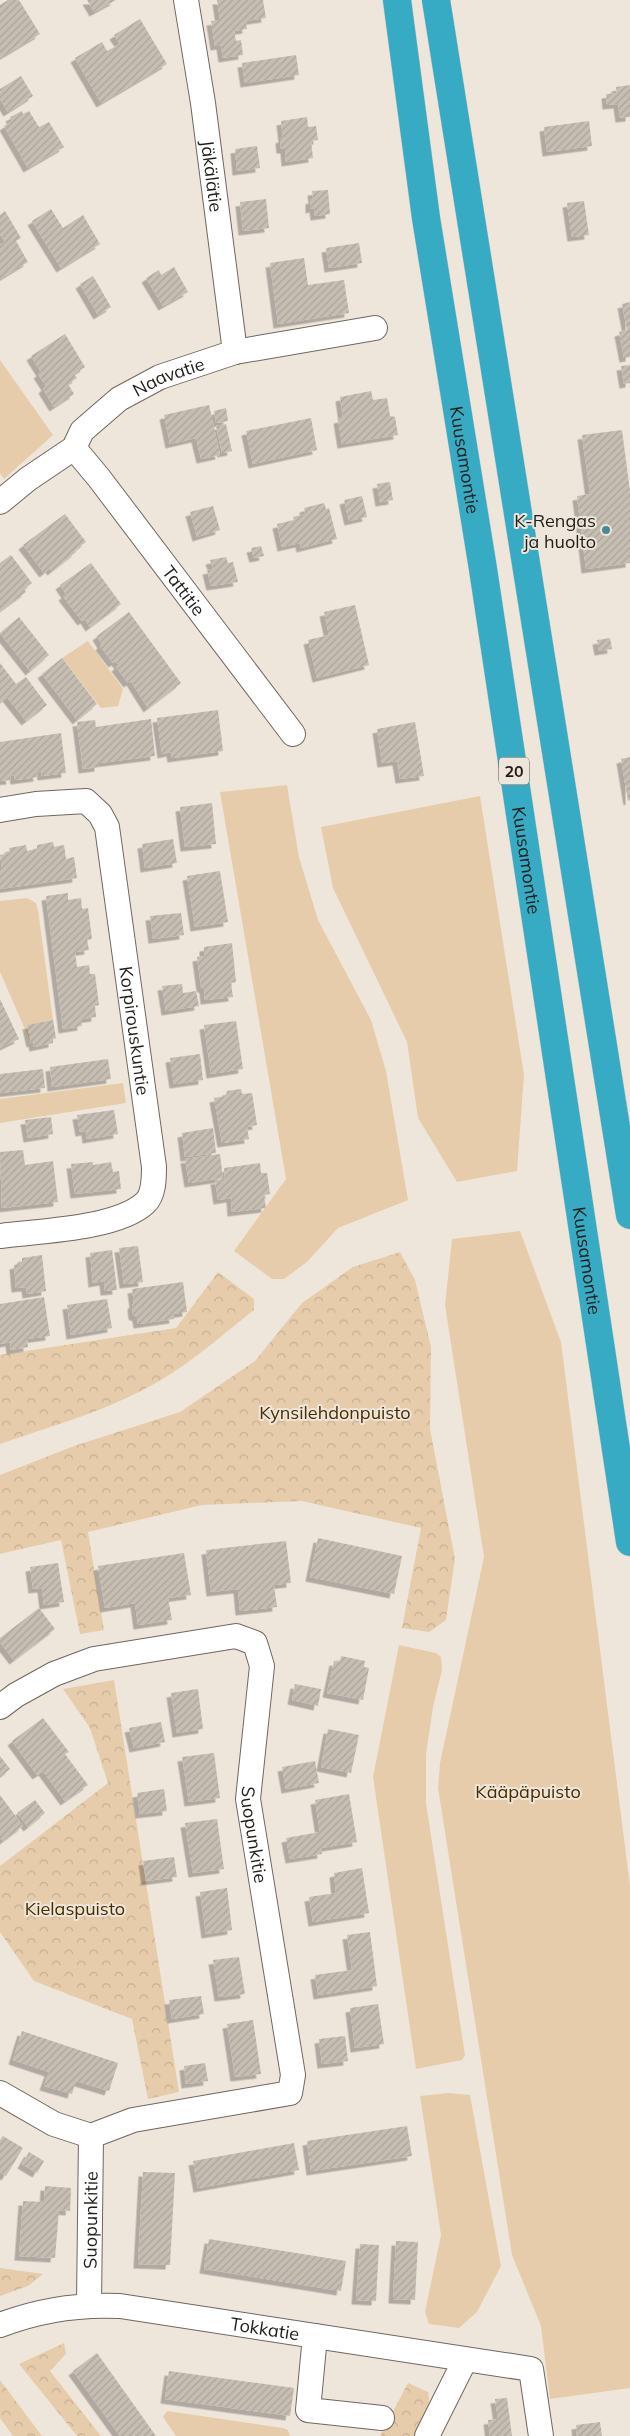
<svg xmlns="http://www.w3.org/2000/svg" width="630" height="2436" font-family="Mulish,sans-serif">
  <defs>
    <pattern id="forest-crowns" width="20" height="18" patternUnits="userSpaceOnUse" patternTransform="scale(1.25)"><rect width="20" height="18" fill="#e7ccab"/><path d="M2 6a3 3 0 1 1 6 0M12 15a3 3 0 1 1 6 0" fill="none" stroke="#c6af93"/></pattern>
    <pattern id="building-hatch" width="6" height="6" patternUnits="userSpaceOnUse" patternTransform="scale(1.25)"><rect width="6" height="6" fill="#c7beb3"/><path d="M-1 1l2-2M0 6l6-6M5 7l2-2" fill="none" stroke="#aba399"/></pattern>
    <filter id="shadow"><feDropShadow dx="-4.5" dy="4.5" stdDeviation="0" flood-color="#0004"/></filter>
  </defs>
  <rect width="100%" height="100%" fill="#efe6db"/>
  <path fill="url(#forest-crowns)" d="M400 1252 415 1280 431 1347 430 1429 455 1559 446 1620 429 1632 402 1628 421 1528 302 1501 202 1505 88 1532 104 1630 80 1634 61 1540 0 1554V1475L74 1446 180 1412 255 1361 302 1303 353 1267Z
    M218 1272 254 1299V1310C226 1332 199 1356 169 1375 120 1407 55 1425 0 1444V1355L176 1328Z
    M114 1680 179 2092 148 2099 132 2019 34 1981 0 1932V1866L108 1783 90 1728 63 1689Z
    M0 2268 43 2274 28 2286 0 2296Z
    M64 2343 66 2354 50 2371 101 2436H77L19 2364Z
    M0 2380 42 2436H13L0 2418Z
    M408 2383 428 2392 430 2406 414 2436H380Z"/>
  <path fill="#e7ccab" d="M0 360 53 435 4 479 0 473Z
    M88 641 123 689 118 706 101 708 62 658Z
    M287 785 299 857 318 920 371 1020 386 1071 408 1200 338 1228 307 1262 284 1279H272L234 1251 286 1179 220 792Z
    M480 796 524 1075 517 1171 457 1182 418 1118 407 1042 333 888 321 827Z
    M27 898 36 903 38 910 53 1020 28 1025 31 1043 0 972V901Z
    M123 1083 126 1103 0 1123V1099Z
    M520 1231 561 1342 630 1886V2388L550 2399 541 2326 512 2255 438 1788 440 1763 484 1557 445 1305 452 1239Z
    M399 1645 436 1653 441 1657 442 1670 433 1707 426 1754V1803L465 2055 462 2060 416 2069 373 1777Z
    M448 2093 470 2095 501 2266 477 2312 459 2328 429 2324 425 2312 441 2235 420 2096Z
    M167 2411 283 2428 288 2430 290 2436H176L163 2417Z"/>
  <path fill="url(#building-hatch)" filter="url(#shadow)" d="M8 0H19L40 34 0 58V5Z
    M87 0H116L94 12Z
    M217 0H263L266 18 246 21 247 29 234 31 236 41 241 40 243 55 223 58 221 45 215 46 211 21 220 20Z
    M140 19 167 64 101 103 75 58 102 42 107 51 120 44 114 35Z
    M296 55 299 75 245 83 242 63Z
    M21 76 33 96 8 112 0 99V89Z
    M630 85V117L620 118 618 104 607 105 606 94 617 93 616 87Z
    M22 111 23 114 29 111 39 127 49 122 64 147 28 168 4 126 12 121 10 117Z
    M307 117 308 127 316 126 318 140 311 141 313 158 286 162 285 149H281L280 139 283 138 281 121Z
    M589 121 592 146 547 152 544 127Z
    M257 146 260 168 237 171 235 149Z
    M328 190 330 214 315 216 314 208 310 209V200L313 199 312 191Z
    M266 199 269 228 243 231 240 202Z
    M584 201 589 235 572 237 567 203Z
    M51 209 63 228 83 215 100 244 61 268 32 221Z
    M5 211 21 238 16 241 28 262 0 279V245L5 242 0 234V215Z
    M359 243 362 263 329 268 326 248Z
    M304 258 308 285 344 280 349 313 278 324 270 263Z
    M174 267 188 292 163 306 146 278 159 270 161 275Z
    M93 276 111 307 98 315 80 284Z
    M630 302V357L624 358 619 332 627 330 622 304Z
    M65 334 85 367 74 374 77 378 68 384 74 394 54 407 43 389 46 386 38 374 41 372 31 356Z
    M630 365V383L624 384 621 366Z
    M371 391 373 400 387 398 390 416 395 417 398 435 342 444 338 419 343 418 340 397Z
    M209 405 220 455 201 459 196 438 170 444 164 415Z
    M226 408 228 421 216 423 214 411Z
    M311 418 317 450 253 464 246 431Z
    M226 424 232 451 222 453 216 426Z
    M622 430 630 491V563L586 569 577 496 590 494 582 435Z
    M390 482 393 500 380 502 377 484Z
    M362 496 367 517 349 521 344 500Z
    M324 503 326 509 329 508 337 539 301 548 300 543 282 547 277 524 294 520 293 517 305 514 304 508Z
    M213 506 220 530 197 537 190 512Z
    M65 514 86 542 75 550 76 552 52 571 50 568 44 573 23 545Z
    M261 546 264 556 254 558 251 548Z
    M11 555 32 583 24 589 26 592 0 611V563Z
    M226 557 228 563 233 562 238 582 211 586 207 570 213 569 210 560Z
    M91 563 121 604 90 627 85 619 82 621 63 596 66 594 60 585Z
    M355 605 369 665 317 678 308 640 329 635 324 612Z
    M129 612 181 683 148 708 131 681 128 683 116 667 119 665 116 661 113 663 100 646 102 644 97 636Z
    M19 617 49 655 30 671 0 633Z
    M610 638 612 649 599 651 597 640Z
    M62 658 97 704 77 720 42 674Z
    M0 663 16 684 26 677 47 705 26 721 7 697 0 703Z
    M218 710 223 751 172 758 171 752 162 754 157 718Z
    M151 719 155 756 99 763V767L83 769 77 722 95 720 96 727Z
    M415 722 424 776 400 779 397 761 382 763 377 729Z
    M61 733 66 773 42 776 41 771 37 772 38 777 15 780 14 775 10 776 11 780 0 781V742Z
    M630 757V800L628 801 621 759Z
    M212 803 216 844 185 847 180 807Z
    M173 839 177 863 145 868 142 844Z
    M53 842 54 847 64 845 66 859 74 857 77 878 0 889V868H2L0 855 10 853 9 848 26 845 27 851 37 849V845Z
    M220 871 228 922 195 927 187 876Z
    M68 893V900L81 898 82 909 88 908 92 939 87 940 89 950 75 952 77 967 89 965 90 974H95L99 1005 95 1006 96 1017 81 1019 82 1026 63 1029 46 896Z
    M181 913 184 935 153 939 150 916Z
    M232 943 236 982 231 983 233 997 205 1000 204 989 201 987 197 957 204 956V947Z
    M182 984 183 993 196 991 199 1006 166 1011 162 986Z
    M0 999 19 1039 0 1048Z
    M53 1020 56 1038 53 1039V1043L34 1047 33 1042 31 1043 27 1025Z
    M236 1021 243 1069 211 1074 204 1025Z
    M200 1054 203 1080 174 1084 170 1058Z
    M108 1059 111 1079 52 1087 50 1067Z
    M43 1069 45 1088 0 1093V1074Z
    M241 1089 242 1094 252 1093 257 1125 247 1127 249 1139 222 1143 214 1098 226 1096 227 1091Z
    M114 1110 118 1134 87 1139 86 1131 80 1132 77 1115Z
    M51 1117 53 1134 28 1138 25 1120Z
    M213 1128 216 1153 185 1157 182 1133Z
    M23 1150 25 1165 53 1161 58 1202 2 1208 0 1152Z
    M220 1154 223 1178 189 1183 185 1159Z
    M93 1162V1165L111 1162 113 1172 119 1171 121 1189 75 1194 71 1164Z
    M260 1163 261 1173H267L270 1194 264 1195 266 1208 232 1212 231 1198 218 1200 215 1180 225 1179 224 1168Z
    M138 1246 143 1282 124 1284 119 1248Z
    M112 1250 117 1290 105 1291 104 1281 93 1283 90 1253Z
    M42 1255 46 1291 27 1294 26 1287 16 1288 14 1265 22 1263V1258Z
    M183 1282 187 1312 173 1314 174 1319 138 1324 137 1317 133 1315 132 1305 134 1303 132 1289Z
    M44 1297 50 1336 27 1339 28 1347 11 1350 10 1342 0 1344V1304Z
    M107 1299 112 1328 71 1335 67 1305Z
    M318 1538 402 1556 394 1594 310 1577Z
    M286 1541 291 1583 274 1585 277 1607 240 1611 238 1589 211 1592 206 1550Z
    M184 1553 191 1595 168 1598 172 1620 138 1625 135 1603 105 1608 98 1566Z
    M58 1563 64 1602 44 1605 42 1588 33 1589 30 1567Z
    M39 1608 55 1629 14 1660 0 1642V1638Z
    M341 1656 365 1661 364 1667 369 1668 363 1700 327 1693 334 1661 340 1662Z
    M295 1684 321 1689 318 1706 292 1700Z
    M198 1689 203 1729 177 1733 171 1693Z
    M43 1718 69 1752 65 1754 88 1785 65 1801 43 1771 37 1775 12 1741Z
    M161 1722 165 1742 134 1748 129 1728Z
    M328 1729 359 1735 351 1773 321 1767Z
    M214 1753 220 1798 189 1802 182 1757Z
    M0 1756 10 1769 0 1777Z
    M315 1761 319 1783 286 1789 282 1767Z
    M164 1789 167 1811 140 1814 137 1793Z
    M349 1794 357 1842 321 1848 322 1854 290 1859 286 1838 320 1832 315 1800Z
    M0 1795 23 1826 3 1841 0 1838Z
    M35 1800 45 1813 28 1827 17 1813Z
    M217 1819 224 1869 193 1873 185 1823Z
    M174 1857 177 1877 146 1881 143 1861Z
    M362 1868 369 1913 313 1922 309 1897 336 1893 334 1873Z
    M227 1888 232 1930 206 1934 200 1892Z
    M370 1932 377 1986 318 1995 315 1975 352 1970 347 1935Z
    M239 1957 245 1994 219 1997 213 1960Z
    M201 1996 204 2014 172 2019 169 2000Z
    M378 2004 384 2044 355 2048 350 2008Z
    M253 2020 261 2074 235 2077 227 2024Z
    M22 2031 118 2063 109 2091 76 2081 72 2094 44 2086 49 2072 13 2060Z
    M345 2036 348 2061 322 2064 319 2039Z
    M205 2063 208 2081 186 2084 184 2066Z
    M407 2126 412 2156 311 2171 307 2141Z
    M3 2136 23 2148 6 2176 0 2172V2140Z
    M294 2143 299 2170 198 2188 193 2161Z
    M29 2152 44 2161 37 2173 22 2164Z
    M143 2172 175 2173 170 2265 138 2264Z
    M45 2186 71 2188 70 2211 59 2210 55 2258 19 2256 23 2201 44 2202Z
    M209 2239 346 2261 341 2291 204 2269Z
    M396 2241 418 2242 415 2300 393 2299Z
    M360 2244 379 2245 376 2301 356 2300Z
    M97 2353 156 2436H120L73 2371Z
    M169 2371 294 2388 290 2416 165 2399Z
    M507 2398 512 2436H490L488 2420 498 2419 495 2399Z
    M600 2422 602 2436H577L576 2425Z"/>
  <g fill="none" stroke-linecap="round" stroke-linejoin="round">
    <defs>
      <g id="minor">
        <path id="s1" d="M186 0 203 103 235 352"/>
        <path id="s2" d="M74 448 99 478 293 734"/>
        <path id="s3" d="M0 502 28 479 74 448 82 431 119 399 160 377 235 352 375 328"/>
        <path id="s4" d="M0 810 36 804 86 801 100 814 107 827 154 1167C154 1178 154 1195 145 1203 117 1229 38 1231 0 1236"/>
        <path id="s5" d="M0 1707 16 1695 54 1674 94 1659 236 1636 255 1643 262 1666 248 1799 293 2075 290 2093 133 2120 91 2136 54 2124 0 2093"/>
        <path id="s6" d="M89 2305 91 2136"/>
        <path id="s7" d="M0 2325C39 2310 78 2304 120 2306L531 2369 541 2436"/>
        <path d="M315 2336 308 2410 382 2418"/>
        <path d="M427 2436 465 2360"/>
      </g>
      <g id="highway">
        <path id="s8" d="M397 0 426 218 483 569 630 1542"/>
        <path d="M436 0 630 1215"/>
      </g>
    </defs>
    <use href="#minor" stroke="#6f675e" stroke-width="26"/>
    <use href="#highway" stroke="#c9c9c8" stroke-width="29"/>
    <use href="#minor" stroke="#fff" stroke-width="24"/>
    <use href="#highway" stroke="#37abc3" stroke-width="28"/>
  </g>
  <circle fill="#468998" stroke="#efe6db" stroke-width="2" cx="606" cy="530" r="5"/>
  <g text-anchor="middle" dominant-baseline="central" stroke-width="4" stroke-linejoin="round" paint-order="stroke">
    <rect fill="#efe6db" stroke="#5e5953" stroke-width="1" x="499" y="757.5" width="30" height="27" rx="4"/>
    <g font-size="16" font-weight="bold" fill="#201d19">
      <text x="514" y="771">20</text>
    </g>
    <g font-size="18" fill="#201d19" stroke="#efe6db">
      <text stroke="none"><textPath href="#s1" startOffset="178">Jäkälätie</textPath></text>
      <text stroke="none"><textPath href="#s3" startOffset="214">Naavatie</textPath></text>
      <text stroke="none"><textPath href="#s8" startOffset="465">Kuusamontie</textPath></text>
      <text stroke="none"><textPath href="#s2" startOffset="180">Tattitie</textPath></text>
      <text stroke="none"><textPath href="#s8" startOffset="870">Kuusamontie</textPath></text>
      <text stroke="none"><textPath href="#s4" startOffset="326">Korpirouskuntie</textPath></text>
      <text stroke="none"><textPath href="#s8" startOffset="1275">Kuusamontie</textPath></text>
      <text stroke="none"><textPath href="#s5" startOffset="464">Suopunkitie</textPath></text>
      <text stroke="none"><textPath href="#s6" startOffset="85">Suopunkitie</textPath></text>
      <text stroke="none"><textPath href="#s7" startOffset="269">Tokkatie</textPath></text>
    </g>
    <g font-size="18" fill="#201d19" stroke="#efe6db" text-anchor="end">
      <text x="596" y="520">K-Rengas<tspan x="596" dy="21">ja huolto</tspan></text>
    </g>
    <g font-size="18" fill="#472c00" stroke="#efe6db">
      <text x="335" y="1412">Kynsilehdonpuisto</text>
      <text x="528" y="1791">Kääpäpuisto</text>
      <text x="75" y="1908">Kielaspuisto</text>
    </g>
  </g>
</svg>
